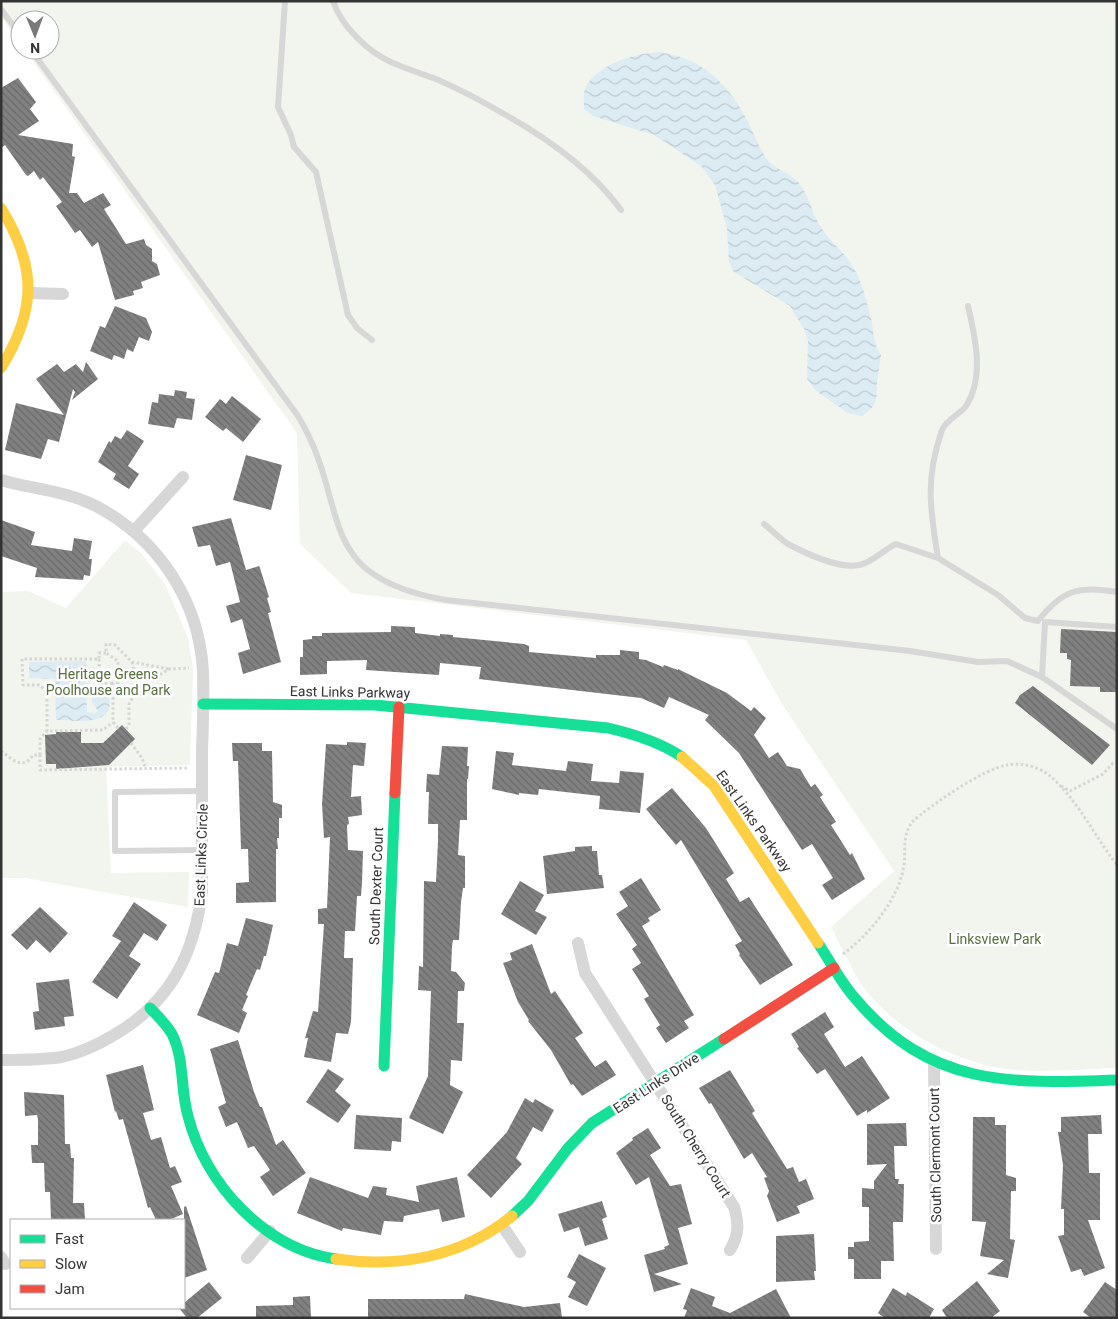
<svg xmlns="http://www.w3.org/2000/svg" width="1118" height="1319" font-family="Roboto,sans-serif">
  <defs>
    <pattern id="water-waves" width="16" height="10" patternUnits="userSpaceOnUse" patternTransform="scale(1.25)"><rect width="16" height="10" fill="#ddebf3"/><path d="M0 5q4-4 8 0t8 0" fill="none" stroke="#becad1"/></pattern>
    <pattern id="building-back-hatch" width="6" height="6" patternUnits="userSpaceOnUse" patternTransform="scale(1.25)"><rect width="6" height="6" fill="#818181"/><path d="M-1 5l2 2M0 0l6 6M5-1l2 2" fill="none" stroke="#6a6a6a"/></pattern>
  </defs>
  <rect width="100%" height="100%" fill="#fff"/>
  <path fill="#f1f5ed" d="M1 1H1117V1068C1080 1069 1035 1074 999 1068 949 1058 901 1032 869 994 854 977 842 947 831 927L894 871 782 704 746 640 351 593 300 544 297 433 25 50H50V20H20V43L1 16Z
    M125 540 141 553 165 584 188 638 193 669 190 765 106 767 111 873 189 872 188 907 25 878H1V592L28 591 66 608Z"/>
  <path fill="url(#water-waves)" d="M658 52C702 57 730 85 749 124 754 135 759 147 766 158 774 169 790 173 799 183 809 195 811 211 819 224 829 242 847 253 856 272 862 283 868 306 871 319 874 332 873 344 881 355 880 362 879 368 878 375 874 395 883 402 862 416L848 413 816 391 807 379 808 341 804 329 790 306 734 272 729 262 727 228 715 185 701 166 654 135 593 116 584 109C584 103 583 94 585 89 596 64 634 54 658 52Z
    M86 661 87 712 95 713 98 711 92 702 91 692H109C109 698 111 706 108 711 101 725 69 720 56 720L55 679 29 678V662Z"/>
  <path fill="url(#building-back-hatch)" d="M18 78 36 102 30 109 39 121 18 135 73 144 72 156 75 157 69 193H77L84 203 103 193 111 205 104 209 126 244 144 239 146 245 152 249V261L157 264 160 275 141 282 143 288 133 291 134 295 115 300 98 242 92 247 80 230 75 233 56 206 62 202 43 177 40 180 34 171 28 176 26 175 5 145 1 148V88Z
    M115 306 146 318 152 332 149 341 139 337 133 352 127 349 124 359 114 355 112 360 90 351 100 326 105 328Z
    M86 362 98 379 72 400 75 392 73 389 59 442 48 439 41 459 5 450 16 403 64 415 36 379 57 364 64 372 76 364 83 372Z
    M175 390 187 392 186 398 195 399 192 420 177 418 174 428 148 424 152 402 158 403 159 394 174 396Z
    M232 396 261 419 243 442 226 428 223 431 205 417 220 399 226 404Z
    M127 430 144 441 128 466 139 474 129 489 113 479 116 474 98 462 109 441 111 443 115 436 121 439Z
    M246 455 282 465 271 510 233 500Z
    M231 518 246 570 259 566 260 568 269 597 267 598 271 612 268 613 281 662 243 674 238 653 250 649 242 619 231 623 226 606 240 602 230 562 216 566 210 545 198 547 192 527Z
    M1 520 35 532 31 545 72 551 74 538 92 541 89 559H92L90 576 84 575 83 580 35 577 37 568 1 556Z
    M391 626 415 627V633L440 636V634L453 635V637L524 644 529 646V652L596 658V655H620V650L639 652V659L646 660 663 667 664 665 678 670V669L727 693 751 711 754 707 766 718 754 735 769 758 778 752 787 766 800 769 811 787 815 784 823 795 820 797 836 822 831 825 850 855 852 853 865 879 832 900 822 885 833 878 812 844 802 850 739 753 705 720 709 715 669 697 664 708 641 698 479 679 481 667 440 663 439 675 366 670 367 660 327 661V674L300 675V657H303V640L312 639V636H322V633L391 632Z
    M1061 629 1117 632V692H1100V687L1070 686 1071 660 1067 659V653H1060Z
    M1033 686 1110 745 1092 765 1015 703 1020 695Z
    M122 725 135 739 109 765 56 769V764H46L45 735 56 734V732H81V743H103Z
    M347 742 366 743 364 766 353 765 351 797 361 796 362 815 348 817 349 824 347 825 348 850 363 851 362 883 361 896H357L355 931H345L344 958H353L351 1022 348 1034 336 1033 331 1062 304 1057 308 1038H305L313 1011 318 1012 324 924H318V909L327 908 330 837 324 838 322 804 326 744 347 745Z
    M232 743H262V751H272L273 802 282 805V818H279V838H277L278 849H276V902L236 903V883L249 882 248 849H241L238 761H233Z
    M442 746 468 747 467 766H469L468 779H467V820H460L458 855 465 856V888H463L461 902 459 940H453L452 946 451 971 456 972 465 983 464 991H458L457 1023H464L462 1061 451 1060 450 1085 463 1092 443 1134 409 1118 428 1076 431 991 418 990 419 966 423 967 424 881 436 882 438 841V824H428L429 792H426L427 774 439 775Z
    M496 751 514 753 512 765 566 771 568 761 593 764 591 781 619 783 620 771 644 773 640 813 599 809 600 796 539 789 538 795 519 793V795L492 789Z
    M672 788 706 828 734 873 726 879 740 902 749 897 793 965 760 985 739 955 740 954 735 945 742 941 681 840 676 845 646 809Z
    M592 846V851H597L599 875H602L604 888 547 894 543 856 575 851V847Z
    M641 878 661 910 648 918 650 921 642 926 694 1015 684 1021 689 1028 666 1043 656 1028 660 1025 644 999 649 996 632 969 641 963 632 949 637 945 616 914 628 906 619 892Z
    M520 881 544 895 535 911 547 917 536 935 501 914Z
    M134 902 167 925 157 941 144 933 129 956 141 964 117 999 92 982 121 941 112 936Z
    M40 907 68 933 50 953 36 940 27 950 11 935Z
    M246 918 273 925 266 956H264L260 970 257 969 246 995 248 996 242 1010 247 1013 239 1033 197 1015 215 972 219 973 227 943 238 946Z
    M532 944 551 994 555 991 583 1033 575 1038 595 1067 606 1060 616 1075 582 1096 573 1084 571 1085 551 1050 528 1021 529 1020 518 1002 503 963 512 960 510 953Z
    M69 979 74 1016 64 1017 65 1026 35 1030 33 1012 39 1011 36 983Z
    M825 1012 834 1027 824 1034 845 1067 862 1056 890 1098 867 1113V1110L857 1116 825 1069 817 1074 797 1048 799 1047 791 1034Z
    M238 1040 254 1092 260 1107H262L276 1145 283 1140 306 1173 273 1196 260 1177 270 1170 254 1146 248 1148 237 1122 226 1127 218 1107 226 1103 210 1049Z
    M143 1065 154 1110 143 1113 151 1140 161 1137 170 1168 175 1166 182 1182 171 1186 183 1214 169 1220H156L150 1207 148 1208 123 1119 119 1120 116 1111 115 1112 106 1075Z
    M328 1069 344 1079 335 1091 351 1105 338 1123 306 1102Z
    M730 1070 755 1111 752 1113 787 1169 793 1167 799 1182 806 1179 814 1199 797 1206 800 1213 777 1222 767 1196 769 1191 764 1178 767 1177 752 1153 744 1159 711 1103 709 1104 699 1088Z
    M24 1092 64 1095 65 1144H70L71 1158H74L73 1203H84L85 1220H51L50 1192H45L44 1163H32L31 1145H38V1119L37 1115 25 1116Z
    M525 1098 533 1103 535 1099 554 1110 542 1132 533 1127 516 1158 522 1164 491 1198 467 1175 507 1132Z
    M356 1115 402 1118 401 1142 392 1141 391 1151 354 1149Z
    M1101 1115 1102 1134H1088L1089 1173H1100V1220H1088L1105 1268 1084 1276 1081 1269 1071 1272 1058 1236 1064 1235V1209H1061L1063 1165 1058 1132H1061V1117Z
    M973 1117H995V1125H1006V1175L1016 1178V1191H1011L1010 1239 1015 1240 1008 1278 987 1274 1004 1260 980 1256 986 1222 972 1221Z
    M906 1123 907 1146H894L895 1179H899L898 1184H904L903 1222H893L894 1261H881V1279H854V1259H848V1247H854V1242L869 1241V1207H862V1188L874 1189V1181L887 1164 867 1165V1124Z
    M648 1128 661 1148 650 1155 670 1186 681 1184 692 1224 678 1228 688 1264 654 1274 682 1284 654 1292 644 1255 665 1249 664 1247 669 1245 649 1177 636 1185 616 1153 633 1140 632 1138Z
    M310 1177 368 1198 373 1186 387 1188 386 1195 419 1202 416 1186 457 1177 465 1217 442 1222 439 1209 404 1216 403 1222 384 1221 381 1235 343 1228 342 1231 297 1213Z
    M602 1201 607 1217 602 1219 608 1239 585 1246 579 1227 564 1232 558 1214Z
    M186 1206 207 1270 184 1278V1207Z
    M814 1234 816 1271H814L815 1280 776 1282V1236Z
    M579 1254 606 1268 587 1306 568 1297 576 1282 567 1277Z
    M977 1281 1000 1311 991 1318H947L942 1310Z
    M209 1282 222 1298 197 1318H187L179 1308H184V1303Z
    M1105 1282 1117 1290V1318H1091L1083 1312Z
    M691 1288 715 1297 712 1306 730 1313 776 1289 791 1318H684L687 1310 683 1309Z
    M893 1288 906 1296 907 1292 934 1309 929 1318H885L878 1313Z
    M465 1294 524 1307 560 1303 562 1318H368V1299H464Z
    M310 1296 311 1318H256V1306L293 1305V1297Z"/>
  <g fill="none" stroke-linecap="round" stroke-linejoin="round">
    <path stroke="#d6d6d6" stroke-width="3" stroke-dasharray="2.5 2.5" stroke-linecap="butt" d="M106 653H99V659H22L23 685H39L47 691V731L103 730 113 722
      M99 659 100 684 113 683
      M132 662 138 688
      M118 728 113 722V683H118V661L106 653V644L115 645 132 662 169 669
      M126 729 129 725V704L138 688 169 669 189 668
      M131 743 142 758 146 769
      M1 751C12 759 23 771 33 755H40V770L189 768
      M40 755V739L47 731
      M1061 786 1070 791 1103 774 1113 763 1117 762
      M843 954C868 936 897 901 903 870 907 852 901 838 912 822 931 805 983 769 1007 765 1021 762 1040 767 1050 776 1078 800 1095 837 1117 865"/>
    <path stroke="#d7d7d7" stroke-width="6" d="M285 1 278 107 291 135 294 147 316 172 348 315 357 328 372 340
      M333 1C341 26 369 53 393 63 407 69 422 74 436 79 459 89 482 101 504 114 547 138 592 170 621 210
      M1 9 20 35
      M31 50 298 416C353 507 309 576 446 600L910 651 978 662 1007 661 1042 677
      M968 306C975 337 985 377 966 406 959 415 946 420 942 430 925 479 930 509 938 558L998 595 1025 618 1038 621C1062 590 1079 585 1117 592
      M764 524C772 530 780 539 788 544 805 553 839 569 859 565 872 563 883 550 896 544L938 558
      M1117 627 1045 622 1042 677 1117 729
      M202 791 115 792V851L202 850"/>
    <path stroke="#d7d7d7" stroke-width="12" d="M30 293 63 294
      M1 480C33 489 66 491 96 506 158 539 199 600 203 671 204 697 203 724 202 751 202 798 202 845 202 892 194 954 171 1002 114 1035 99 1044 80 1053 62 1057 42 1060 22 1060 1 1060
      M134 531 183 477
      M578 943 585 973 734 1207C739 1223 739 1235 730 1250
      M934 1062 936 1249
      M502 1225 520 1252
      M1 1257 5 1264
      M247 1258 270 1231"/>
    <path stroke="#16e098" stroke-width="11" d="M203 704 375 705 608 728C634 734 660 742 682 757
      M818 943C830 961 840 981 854 997 929 1087 1009 1084 1117 1080
      M150 1008C158 1016 166 1024 172 1034 185 1060 180 1089 188 1116 205 1184 265 1249 336 1259
      M384 1066 395 793
      M512 1216 528 1201 568 1148 592 1123 724 1039"/>
    <path stroke="#ffcf43" stroke-width="11" d="M1 208C37 267 37 309 1 368
      M682 757 714 786 818 943
      M336 1259C399 1268 462 1257 512 1216"/>
    <path stroke="#f24e42" stroke-width="11" d="M395 793 399 707
      M724 1039 834 968"/>
  </g>
  <g text-anchor="middle" dominant-baseline="central" stroke-width="5" stroke-linejoin="round" paint-order="stroke">
    <g font-size="14" fill="#56703f" stroke="#fff">
      <text x="108" y="674">Heritage Greens<tspan x="108" dy="16">Poolhouse and Park</tspan></text>
      <text x="995" y="939">Linksview Park</text>
    </g>
    <g font-size="14" fill="#333" stroke="#fff">
      <text transform="translate(350 692) rotate(1)">East Links Parkway</text>
      <text transform="translate(754 821) rotate(55)">East Links Parkway</text>
      <text transform="translate(201 855) rotate(-88)">East Links Circle</text>
      <text transform="translate(376 886) rotate(-88)">South Dexter Court</text>
      <text transform="translate(656 1083) rotate(-33)">East Links Drive</text>
      <text transform="translate(696 1146) rotate(58)">South Cherry Court</text>
      <text transform="translate(935 1155) rotate(-91)">South Clermont Court</text>
    </g>
  </g>
  <rect width="1118" height="1319" fill="none" stroke="#333333" stroke-width="5"/>
  <rect x="10" y="1219" width="175" height="90" fill="#ffffff" stroke="#adadad"/>
  <rect x="20" y="1235" width="25" height="8" fill="#16e098" stroke="#adadad"/>
  <text x="55" y="1244" font-size="15" fill="#333333">Fast</text>
  <rect x="20" y="1260" width="25" height="8" fill="#ffcf43" stroke="#adadad"/>
  <text x="55" y="1269" font-size="15" fill="#333333">Slow</text>
  <rect x="20" y="1285" width="25" height="8" fill="#f24e42" stroke="#adadad"/>
  <text x="55" y="1294" font-size="15" fill="#333333">Jam</text>
  <g transform="translate(35 35) rotate(179)"><circle r="24" fill="#ffffff" stroke="#adadad"/>
  <path d="M0-4L9 19L0 12L-9 19Z" fill="#7a7a7a"/>
  <text y="-8" font-size="14" font-weight="bold" text-anchor="middle" fill="#333333">N</text>
  </g>
</svg>
